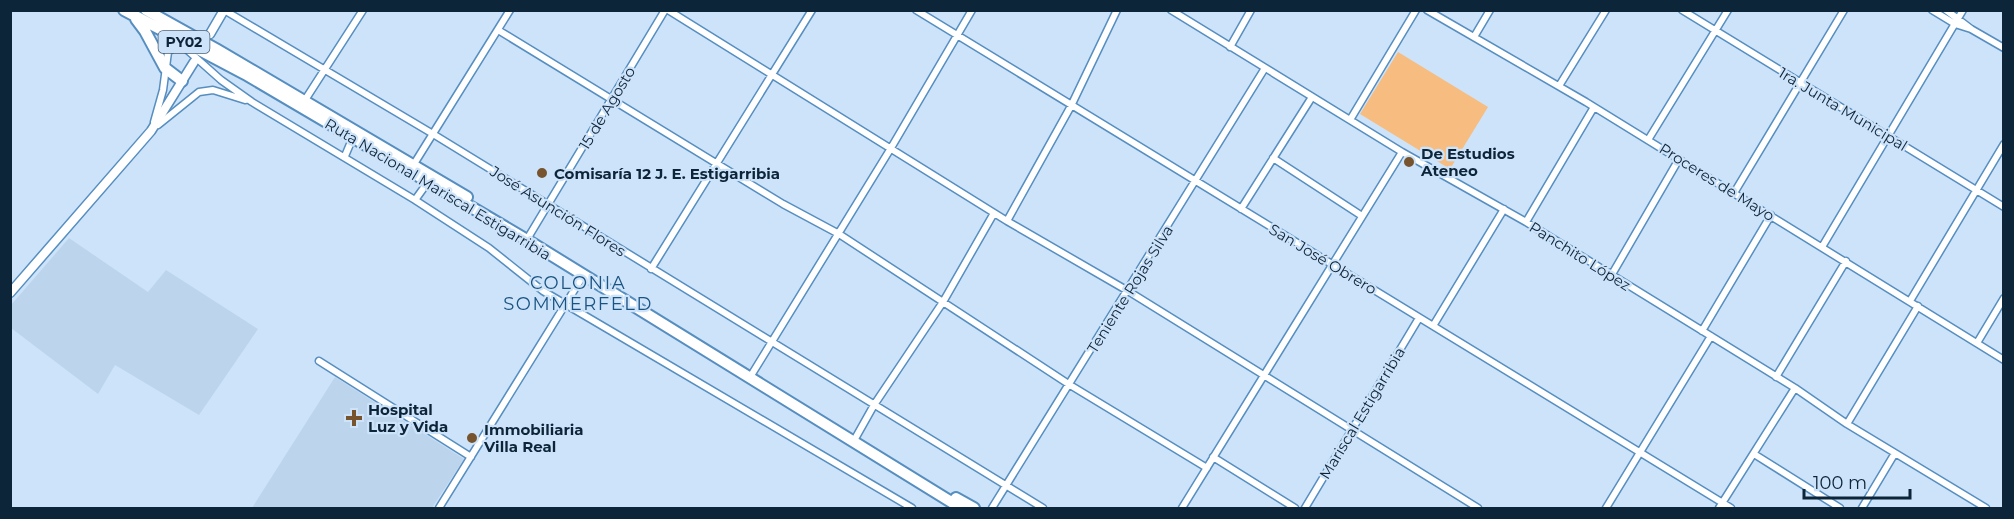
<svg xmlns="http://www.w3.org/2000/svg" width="2014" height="519" font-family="Montserrat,sans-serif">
  <rect width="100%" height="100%" fill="#cde3f9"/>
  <path fill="#bcd5ed" d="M69 238 148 292 166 270 258 329 199 415 115 365 98 394 11 328V305Z
    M335 377 464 459 432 508H252Z"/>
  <path fill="#f7bc7f" d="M1398 52 1488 107 1450 169 1360 114Z"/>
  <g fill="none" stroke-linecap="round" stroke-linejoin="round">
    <defs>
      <path id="street" d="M224 10 433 134 1043 508
        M668 10 1007 221 1128 291 1478 508
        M916 10 1731 508
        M1171 10 1402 152 1526 222 1795 388 1847 424 1986 508
        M1427 10 1586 102 2004 360
        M1682 10 2004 207
        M1932 10 1955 24 1971 29 1946 10
        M1971 29 2004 48
        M498 30 783 204 839 234 1070 385 1207 468
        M1474 37 1490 10
        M1230 47 1251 10
        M1559 86 1606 10
        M305 100 363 10
        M1350 120 1416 10
        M154 122 163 90 168 52C174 47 178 46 185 48L221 80 252 102 415 200
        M158 125 199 92 213 90 245 100
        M1648 140 1728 10
        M345 156 353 137
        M1273 158 1362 216
        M414 164 510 10
        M428 182 415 200 489 248 543 291 912 508
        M1734 193 1844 10
        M1241 209 1312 97
        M1007 221 1071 106 1117 10
        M1526 222 1594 107
        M529 236 665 10
        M1822 247 1963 10
        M651 269 812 10
        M1611 276 1679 159
        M1910 301 2004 144
        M1433 326 1504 209
        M1702 331 1771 215
        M1977 343 2004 298
        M319 361 471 457
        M752 374 891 148 972 10
        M1776 377 1846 261
        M1847 424 1918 306
        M856 437 874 405 943 302 994 213
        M1754 454 1840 508
        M1213 457 1295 508
        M439 508 583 276
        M992 508 1265 68
        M1182 508 1402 152
        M1305 508 1419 318
        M1606 508 1711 336
        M1719 508 1795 388
        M1862 508 1895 453"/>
      <path id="secondary" d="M210 34 224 10
        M10 293 151 131 194 62"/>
      <path id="highway" d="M124 10 245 74 527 240 961 508
        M146 10 216 49 467 197
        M136 19 145 31 165 68 182 81
        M956 498 974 508"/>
    </defs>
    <use href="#street" stroke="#568ec0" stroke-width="9"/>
    <use href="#secondary" stroke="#568ec0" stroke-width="11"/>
    <use href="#highway" stroke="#568ec0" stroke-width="14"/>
    <use href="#street" stroke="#fff" stroke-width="6"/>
    <use href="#secondary" stroke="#fff" stroke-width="8"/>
    <use href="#highway" stroke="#fff" stroke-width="10"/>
  </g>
  <g fill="#77542d" stroke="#cde3f9" stroke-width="2">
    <circle cx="1409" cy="162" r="6"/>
    <circle cx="542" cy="173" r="6"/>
    <path d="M351 409h6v6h6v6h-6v6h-6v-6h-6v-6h6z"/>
    <circle cx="472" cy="438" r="6"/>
  </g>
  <g text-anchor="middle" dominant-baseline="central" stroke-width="4.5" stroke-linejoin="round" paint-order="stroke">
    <rect fill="#cde3f9" stroke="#475e73" stroke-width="1.5" x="158.5" y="31" width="51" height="22" rx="4.5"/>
    <g font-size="14" font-weight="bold" fill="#0d2539">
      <text x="184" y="42">PY02</text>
    </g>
    <g font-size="15" fill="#0d2539" stroke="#cde3f9">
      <text transform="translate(607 108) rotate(-59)">15 de Agosto</text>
      <text transform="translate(1843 109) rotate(31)">1ra. Junta Municipal</text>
      <text transform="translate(1717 182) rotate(32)">Proceres de Mayo</text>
      <text transform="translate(438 189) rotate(31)">Ruta Nacional Mariscal Estigarribia</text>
      <text transform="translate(558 211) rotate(32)">José Asunción Flores</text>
      <text transform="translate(1580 256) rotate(32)">Panchito López</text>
      <text transform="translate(1323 259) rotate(31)">San José Obrero</text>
      <text transform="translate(1130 289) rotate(-58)">Teniente Rojas Silva</text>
      <text transform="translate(1362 413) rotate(-59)">Mariscal Estigarribia</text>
    </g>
    <g font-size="15" font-weight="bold" fill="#0d2539" stroke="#cde3f9" text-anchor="start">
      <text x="1421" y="153">De Estudios<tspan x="1421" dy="17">Ateneo</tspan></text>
      <text x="554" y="173">Comisaría 12 J. E. Estigarribia</text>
      <text x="368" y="409">Hospital<tspan x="368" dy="17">Luz y Vida</tspan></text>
      <text x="484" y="429">Immobiliaria<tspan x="484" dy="17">Villa Real</tspan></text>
    </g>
    <g font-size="18" letter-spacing="1.5" fill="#195382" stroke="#cde3f9">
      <text x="578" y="283">COLONIA<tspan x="578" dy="21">SOMMERFELD</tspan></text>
    </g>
  </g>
  <rect width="2014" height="519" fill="none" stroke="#0d2539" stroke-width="24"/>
  <path d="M1804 489v9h106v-9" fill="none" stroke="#0d2539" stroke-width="3"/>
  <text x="1813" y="489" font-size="18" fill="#0d2539" stroke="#cde3f9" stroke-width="4.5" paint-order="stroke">100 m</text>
</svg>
